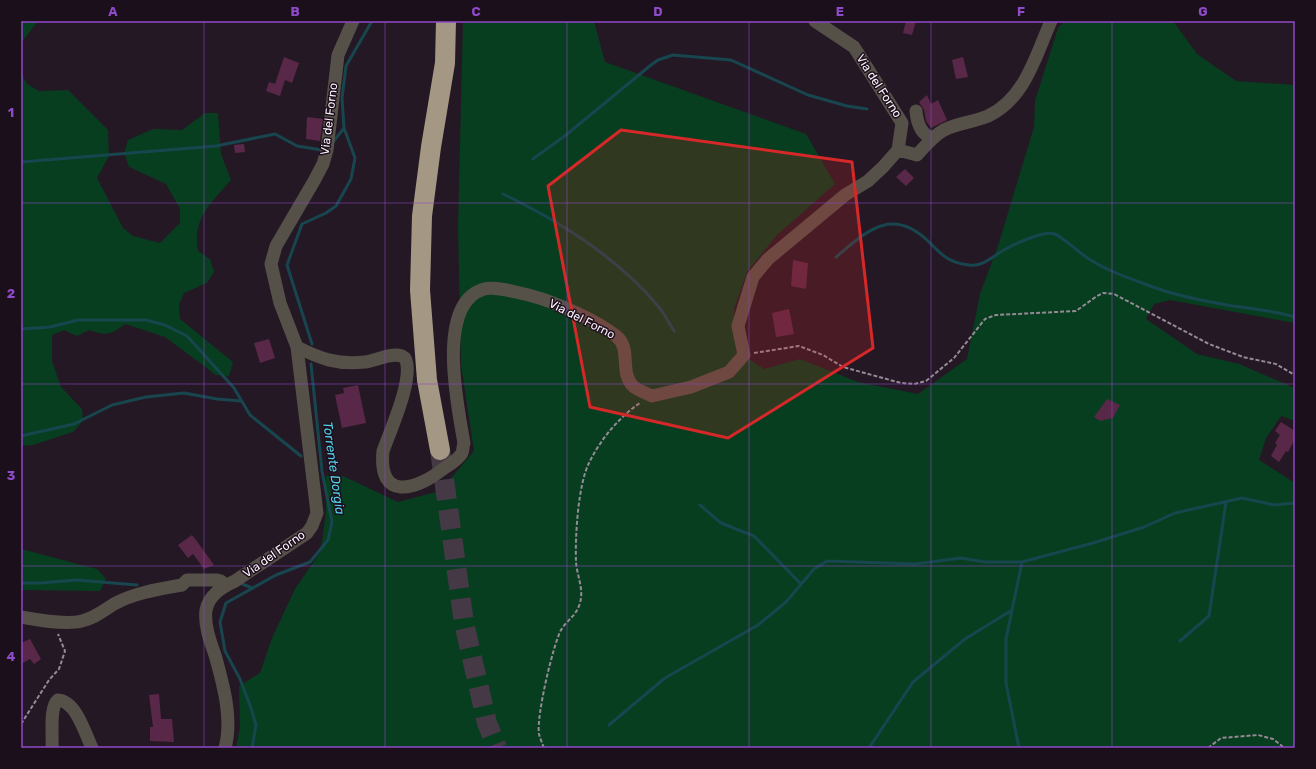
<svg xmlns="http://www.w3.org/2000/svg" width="1316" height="769" font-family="Rubik,sans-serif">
  <rect width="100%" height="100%" fill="#251825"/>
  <path fill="#073e1f" d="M21 21H38L21 43Z
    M463 21H594L605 62 806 134 835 184 777 235 747 272 734 309 736 350 764 369 800 359 858 382 918 394 967 359 980 294 998 246 1034 127 1035 101 1058 28 1065 21H1173L1197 54 1236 81 1295 85V323L1170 300 1154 304 1146 319 1197 354 1239 364 1295 388V421L1281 416 1266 438 1259 460 1295 483V748H236L240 727 239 686 260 673 272 638 295 589 321 551 326 511V476H343L398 502 440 491 474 451 461 365 458 227Z
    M21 72 27 84 39 91 68 90 108 130 109 156 97 178 123 228 133 236 160 243 180 223V209L166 184 129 167 124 153 128 140 153 129 182 130 205 113H218L221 154 231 180C211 203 192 219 198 251L210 259 214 272 207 283 184 293 179 305 180 319 233 362 229 376 216 375 165 337 125 324C111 335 106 336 89 330L77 336 64 330 52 335V361L61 387 82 409 83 421 73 432 33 445 21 446Z
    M21 549 97 569 106 579 100 591 21 590Z"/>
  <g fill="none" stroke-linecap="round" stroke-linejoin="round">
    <path stroke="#17464f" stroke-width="3" d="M333 142 344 128
      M533 159 566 135 651 65 658 60 673 55 731 60 808 95 847 106 867 109
      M21 162 216 146 275 134 297 146 322 150
      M503 194C559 221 617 257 658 306 664 313 669 323 674 331
      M836 257C867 231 892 206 929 242 942 255 949 263 969 265 983 267 993 256 1004 250 1014 244 1045 230 1055 234 1061 236 1082 255 1089 259 1109 272 1134 280 1156 288 1178 296 1204 301 1227 305 1250 309 1272 310 1295 317
      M21 329 50 327 78 320H146L165 325 187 336 234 388 250 415 301 456
      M312 344 287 265 302 224 326 213 336 206 351 179 355 158 344 128 342 98 346 66 372 21
      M21 436 74 424 112 405 146 397 184 393 217 399 241 401
      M700 505 721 523 754 536 801 584
      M21 583H40L77 580 137 585
      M240 583 252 588
      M1180 641 1209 616 1226 502
      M609 725 665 678 758 625 786 602 814 569 827 561 915 564 961 558 985 562H1022L1093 543 1144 527 1175 513 1242 498 1274 505 1295 503
      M252 748 256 725 251 708 240 679 225 651 220 622 226 603 276 575 310 562 328 540 332 522 322 471 311 364
      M869 748 913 682 965 639 1012 610
      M1019 748 1006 683V639L1022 562"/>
  </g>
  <path fill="#592748" d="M906 21H916L912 35 903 33Z
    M284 57 299 63 292 83 285 80 280 96 266 91 269 82 275 84Z
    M963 57 968 77 956 79 952 60Z
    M927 95 931 104 938 100 947 120 931 128 926 121 924 110 919 102Z
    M307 117 323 119 320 141 306 139Z
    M244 144 245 152 235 153 234 145Z
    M905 169 914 178 906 186 896 177Z
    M793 260 808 263 806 289 791 286Z
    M789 309 794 334 776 337 772 313Z
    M269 339 275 358 260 363 254 343Z
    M358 385 366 423 342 428 335 395 344 393 343 388Z
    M1107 399 1120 405 1113 418 1100 421 1094 417Z
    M1281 422 1295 431V439L1288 452 1286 451 1279 462 1271 456 1277 445 1275 443 1280 435 1275 431Z
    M192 535 196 540 214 565 204 569 193 554 188 558 178 545Z
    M30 639 41 659 34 664 30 659 21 664V643Z
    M159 694 161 719H172L174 742 150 741V727H153L149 695Z"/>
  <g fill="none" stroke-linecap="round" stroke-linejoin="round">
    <path stroke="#453945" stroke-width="20" stroke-dasharray="20 10" stroke-linecap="butt" d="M440 450 464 623 487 723 497 748"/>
    <path stroke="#958a95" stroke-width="2" stroke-dasharray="4 2" stroke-linecap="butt" d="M754 353 799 346 823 355 843 367 901 383 914 384 926 381 954 358 985 319 996 315 1076 311 1097 296 1103 293 1114 294 1209 344 1243 357 1276 364 1295 375
      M21 724 49 680 59 669 65 651 58 634
      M544 748C542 743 540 738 539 734 536 717 553 645 561 630 567 620 577 615 580 603 584 589 577 576 576 562 575 537 578 485 589 463 600 440 619 417 640 403
      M1208 748 1221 738 1258 735 1273 739 1282 746V748"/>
    <path stroke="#555048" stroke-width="13" d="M916 111C917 123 921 135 933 138
      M898 150 917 155C925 146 933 136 944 130 957 123 974 122 988 116 1025 99 1036 55 1051 21
      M297 347C321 359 337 365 365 362 376 361 395 350 405 358 415 377 390 431 383 451 378 501 415 491 443 469 449 465 458 460 462 453 463 450 463 446 464 443 458 408 435 303 484 289 496 286 520 293 532 296 555 302 598 321 616 336 632 348 619 372 633 386 637 390 646 393 652 396L691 387 729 372 744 355 738 326 753 277 768 259 845 195 868 181 883 167 898 150 902 123 854 47 815 21
      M21 617C37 620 66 625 82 621 95 618 103 611 114 604 134 593 159 589 182 585L187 580H217L221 581 223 586
      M52 748C53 736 49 707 58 700 76 701 85 733 92 748
      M225 748C233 718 223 684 215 655 210 641 204 625 206 610 209 595 222 587 235 581L307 533 312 526 317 513 297 347 280 303 271 264 276 246 314 181 323 164 327 150 338 55 353 21"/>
    <path stroke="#a49783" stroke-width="20" d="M440 450 427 380 420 290 422 216 431 147 445 63 446 21"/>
  </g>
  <path fill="#d62828" fill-opacity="0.2" stroke="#d62828" stroke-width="3" stroke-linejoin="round" d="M621 130 852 162 873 348 728 438 590 407 548 186Z"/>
  <path fill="none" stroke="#8e4ac8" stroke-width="1" stroke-opacity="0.55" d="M204 21V748M385 21V748M567 21V748M749 21V748M931 21V748M1112 21V748M21 203H1295M21 384H1295M21 566H1295"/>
  <g text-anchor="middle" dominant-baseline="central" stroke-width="3" stroke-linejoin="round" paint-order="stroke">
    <g font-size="12" fill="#fbf1fb" stroke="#1c0f1c">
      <text transform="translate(879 86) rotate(57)">Via del Forno</text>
      <text transform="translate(329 119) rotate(-83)">Via del Forno</text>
      <text transform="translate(582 319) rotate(27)">Via del Forno</text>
      <text transform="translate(274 554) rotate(-35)">Via del Forno</text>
    </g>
    <g font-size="13" font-style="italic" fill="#51d2ec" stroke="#1c0f1c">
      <text transform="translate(334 468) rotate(82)">Torrente Dorgia</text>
    </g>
  </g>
  <rect width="1316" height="769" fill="none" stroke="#1c0f1c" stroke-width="44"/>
  <rect x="22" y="22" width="1272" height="725" fill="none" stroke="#8e4ac8" stroke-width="1.5"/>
  <g font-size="13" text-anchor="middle" font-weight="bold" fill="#8e4ac8">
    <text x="113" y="16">A</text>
    <text x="295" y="16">B</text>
    <text x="476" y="16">C</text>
    <text x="658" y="16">D</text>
    <text x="840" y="16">E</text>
    <text x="1021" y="16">F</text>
    <text x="1203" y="16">G</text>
    <text x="11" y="117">1</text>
    <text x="11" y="298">2</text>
    <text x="11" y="480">3</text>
    <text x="11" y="661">4</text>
  </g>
</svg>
